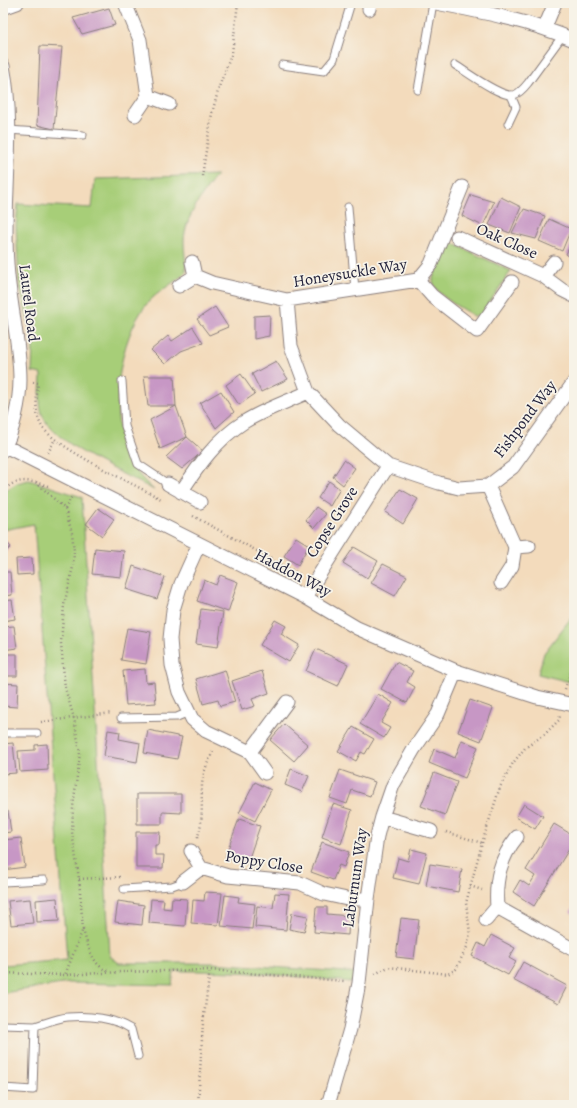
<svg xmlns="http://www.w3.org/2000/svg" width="577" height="1108" font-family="Alegreya,serif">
  <rect width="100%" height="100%" fill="#f7f3e8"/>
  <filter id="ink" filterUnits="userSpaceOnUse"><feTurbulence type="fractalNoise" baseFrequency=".025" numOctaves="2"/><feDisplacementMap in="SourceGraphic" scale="8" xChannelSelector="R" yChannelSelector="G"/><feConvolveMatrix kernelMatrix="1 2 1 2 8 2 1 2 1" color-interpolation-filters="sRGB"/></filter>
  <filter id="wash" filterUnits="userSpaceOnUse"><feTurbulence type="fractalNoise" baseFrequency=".012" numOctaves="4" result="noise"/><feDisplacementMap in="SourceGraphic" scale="16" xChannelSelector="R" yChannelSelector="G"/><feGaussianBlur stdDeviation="0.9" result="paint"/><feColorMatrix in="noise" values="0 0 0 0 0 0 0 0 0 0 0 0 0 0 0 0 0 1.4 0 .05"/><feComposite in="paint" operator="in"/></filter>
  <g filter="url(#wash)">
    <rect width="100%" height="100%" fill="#f3dbbc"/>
    <path fill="#a7ce78" stroke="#64785a" d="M217 175C203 194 185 216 184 241 184 251 186 261 186 272 174 284 157 291 146 305 119 339 110 408 124 448 129 464 142 480 154 490 127 475 51 443 42 414 38 402 41 387 41 374L32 372 33 343 19 282 16 226 18 204 92 208 95 179Z
      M450 242 511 271 480 316H474C463 309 432 294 433 279 434 272 446 250 450 242Z
      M29 480 82 497 110 956 119 963H211L361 973 359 983C298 976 236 970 174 971L172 985 69 983 3 993V965L67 960 34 524 3 530V492L17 483Z
      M574 614V683L538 674 544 653Z"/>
    <g id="blocks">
      <path fill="#c797c5" d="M109 8 115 25 82 34 73 18Z
        M40 46 62 47 54 129 37 125Z
        M471 195 494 202 483 226 462 216Z
        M501 197 521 207 510 233 489 225Z
        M524 209 545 216 536 239 512 233Z
        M549 219 571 229 562 251 539 241Z
        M574 238V260L566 254Z
        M215 307 228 327 209 335 197 319Z
        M270 315 269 336 254 339V316Z
        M193 327 203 343 181 351 165 364 151 350 168 336 172 341Z
        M276 361 288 379 261 392 252 374Z
        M241 374 255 394 239 405 226 385Z
        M144 376H174L176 406 187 437 203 451 182 469 166 457 187 437 160 449 150 420 176 406H148Z
        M221 391 234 412 216 428 200 403Z
        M344 460 355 468 343 485 333 477Z
        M329 481 340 489 330 506 318 498Z
        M400 489 418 499 403 524 385 512Z
        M316 507 326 514 314 528 306 520Z
        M98 508 114 519 102 536 86 524Z
        M296 537 309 545 298 565 284 556Z
        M3 538 11 547 3 554Z
        M354 547 378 561 367 578 343 563Z
        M95 548 124 551 121 577 92 574Z
        M32 558 33 574 17 575 16 559Z
        M383 564 407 576 395 596 371 583Z
        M133 566 165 577 157 599 126 589Z
        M3 572H10L12 595 3 596Z
        M220 575 238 582 228 612 197 601 204 580 216 585Z
        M12 600 15 619 3 621V601Z
        M201 609 223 612 218 647 196 644Z
        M275 620 286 626 281 634 299 645 289 662 260 645Z
        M14 626 17 648 3 650V627Z
        M127 628 151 632 146 664 121 660Z
        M316 649 348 664 338 686 306 671Z
        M3 654H17V676H3Z
        M396 662 413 671 407 682 415 687 407 703 381 689Z
        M145 669 146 683 154 682 156 703 126 705 123 671Z
        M225 670 235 702 220 706 218 700 203 704 196 679Z
        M262 671 269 693 252 699 255 706 242 710 232 681Z
        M3 683 18 684 17 707 3 706Z
        M378 694 393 703 381 723 390 728 384 738 360 724Z
        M470 700 493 708 481 741 458 732Z
        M284 724 308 745 294 761 270 740Z
        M353 727 374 739 365 754 361 752 356 761 338 751Z
        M108 730 120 732 119 739 140 743 137 762 104 756Z
        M148 730 182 737 177 759 144 753Z
        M462 740 478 747 465 778 429 763 434 749 455 758Z
        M13 743 16 773 3 774V744Z
        M47 744 48 770 20 772 18 751 35 750V745Z
        M291 769 309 776 302 792 285 785Z
        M340 770 375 782 370 796 352 790 347 804 330 798Z
        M434 773 457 782 445 815 421 806Z
        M255 782 271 790 255 821 239 813Z
        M137 794H181V813L162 812V824H137Z
        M333 804 352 810 341 844 322 837Z
        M524 804 543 816 535 829 516 817Z
        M8 811 11 832 3 833V812Z
        M239 819 260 826 247 864 225 857Z
        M554 824 574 836V841L534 906 513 892 520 880 529 886 535 876 526 870Z
        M136 832H160L159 845H155V855H164L163 868H136Z
        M21 838 25 867 3 870V840Z
        M322 842 349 852 344 867 339 865 333 880 311 872Z
        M411 849 427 853 419 884 393 878 398 858 408 861Z
        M430 864 462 869 458 892 426 886Z
        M205 892 222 893 218 925 191 923 193 900 204 901Z
        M275 893 289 894 286 930 255 927 257 906 273 908Z
        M225 895 239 897 238 902 255 904 252 929 221 926Z
        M57 898 59 921 37 922 36 900Z
        M172 898 187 899 185 926 149 923 151 899 164 900 163 908 171 909Z
        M30 899 33 923 11 925 8 901Z
        M118 901 144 905 142 925 115 922Z
        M574 906V914L570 912Z
        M316 907H327V914L349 916 348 935 314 932Z
        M292 913 308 916 304 932 289 929Z
        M401 918 419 920 414 959 396 957Z
        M491 935 515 948 509 958 516 962 508 975 472 956 478 943 485 947Z
        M523 962 567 986 558 1004 513 980Z"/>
    </g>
  </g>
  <g filter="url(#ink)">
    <use href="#blocks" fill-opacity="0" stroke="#8a7e7c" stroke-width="1"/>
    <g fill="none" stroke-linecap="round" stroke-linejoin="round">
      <defs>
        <path id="service" d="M282 65 324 71 334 59 351 3
          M455 65C467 72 501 98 514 95 520 93 524 88 528 83L563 35
          M418 90 433 3
          M508 124 516 107 511 95
          M8 130 83 135
          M348 207 355 290
          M122 381 125 426 138 464 168 484
          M121 718 177 717 189 712
          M3 733H37
          M3 882 44 880
          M124 889 172 886 183 882
          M3 1025 35 1026 33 1090 3 1088
          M35 1026C46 1023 57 1018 68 1017 89 1015 114 1018 131 1029L138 1056"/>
        <path id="minor" d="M125 3 140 40 148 96
          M436 3C483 12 530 21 574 40
          M3 8 17 3
          M369 9 370 3
          M545 27 555 3
          M3 66C16 131 2 198 7 263 9 302 20 341 20 380 20 400 13 433 3 450
          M135 115 148 96 169 104
          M457 237 543 276 562 290 574 296
          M195 276 212 283 287 300 418 280 431 264 462 187
          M543 276 554 262
          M418 280 432 296 477 331 512 282
          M179 286 195 276 192 262
          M287 300 291 346 308 392 339 425 388 466 439 483 459 488 488 486 513 467 574 382
          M5 446 305 597 357 628 456 671 537 697 574 705
          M168 484 200 502
          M488 486 515 547 512 566 501 583
          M181 492C198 466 217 439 244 422 263 410 287 402 308 392
          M199 544 181 584 173 610 170 639 172 665 179 692 192 719 206 731 250 752 265 773
          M515 547 529 546
          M305 597 388 466
          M250 752 287 702
          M382 817 431 831
          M191 851 201 868 228 876 300 883 324 894 347 899H368
          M183 882 201 868
          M497 907 574 950
          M486 920 497 907C495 880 500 858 517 837
          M328 1105 350 1029 359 983 368 899 377 836 382 817 393 785 414 749 438 714 456 671"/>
      </defs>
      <use href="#service" stroke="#8a7e7c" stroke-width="9"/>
      <use href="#minor" stroke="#8a7e7c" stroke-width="15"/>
      <path stroke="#8a7e7c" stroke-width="2.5" stroke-dasharray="1 3" stroke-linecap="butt" d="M202 176 212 113 220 84 232 53 238 3
        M33 382 38 383C37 396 34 412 41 425 53 447 136 485 161 499
        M48 453 55 439
        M36 482 65 509 72 533 74 551 73 567 64 605 61 643 65 688 74 718 80 753 73 807 72 832 79 879 83 929 65 975
        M3 492C15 476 33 481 48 486
        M65 509 72 496
        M193 516 301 575
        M565 689 574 662
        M41 722 112 713
        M446 832 482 843
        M197 838C204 822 201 802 202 785 203 772 208 761 214 750
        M79 879 120 877
        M470 886 482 890
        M83 930C87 943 93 968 109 971
        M3 973 65 975 120 972 210 970 344 981
        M375 974 388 967 448 974 456 969 467 947 470 933 466 903 482 843 500 787 513 763 525 748 545 734 559 720 560 716
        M198 1105 203 1023 210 970"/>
      <use href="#service" stroke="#fff" stroke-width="7"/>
      <use href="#minor" stroke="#fff" stroke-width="13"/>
    </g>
  </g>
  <g text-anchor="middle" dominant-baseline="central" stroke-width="3.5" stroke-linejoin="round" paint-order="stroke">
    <g font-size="16" fill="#22223b" stroke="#f7f3e8">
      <text transform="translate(507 241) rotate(24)">Oak Close</text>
      <text transform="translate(350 273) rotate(-9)">Honeysuckle Way</text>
      <text transform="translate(29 303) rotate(83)">Laurel Road</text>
      <text transform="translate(525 419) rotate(-53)">Fishpond Way</text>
      <text transform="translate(332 522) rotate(-57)">Copse Grove</text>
      <text transform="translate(293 573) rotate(28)">Haddon Way</text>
      <text transform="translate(264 862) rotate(9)">Poppy Close</text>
      <text transform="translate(355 878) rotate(-82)">Laburnum Way</text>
    </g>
  </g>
  <rect width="577" height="1108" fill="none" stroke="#f7f3e8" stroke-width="16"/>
</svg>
